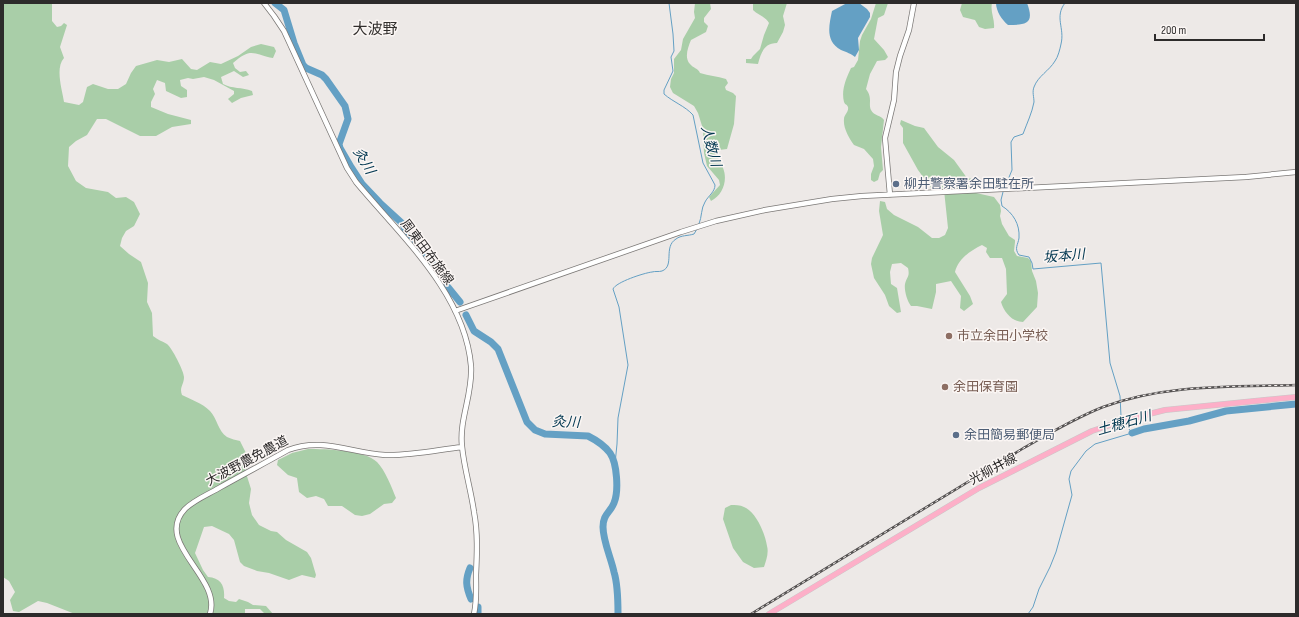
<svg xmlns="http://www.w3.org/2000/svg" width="1299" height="617" viewBox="0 0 1299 617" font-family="'Sofia Sans Condensed','Noto Sans JP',sans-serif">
<rect width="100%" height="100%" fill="#ede9e7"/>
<path fill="#a9cea8" d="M3,3H52V21L57,27L61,26L64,23L67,25L60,47L64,58C55,68 62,89 64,102L79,105L83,102L87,87L93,84L108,89H118L126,84L131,73L136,66L157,60L169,62L182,59L191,69L197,70L210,62L221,64L238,56L251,47L261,44L274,47L276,51L273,58C253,54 251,47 233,63L235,68L240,72L246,71L249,75L243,77L234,71L221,77L223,84C232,89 242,87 252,91L253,95L241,98L232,103L228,99L234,94V91L214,80L204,77L193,79L188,78L180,80L181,86L187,90V97L181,98L166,91L165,83L157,80L153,89L155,94L151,102V107L168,114L191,120V124L172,127L156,136H140L106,119H97L87,135L76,141L69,147L68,166L76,181L86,188L108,192L116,198L126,197L134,202L140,214L134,226L126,231L122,238L120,246L129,254L141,262L148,283L147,302L152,313L153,336C158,340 162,341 167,344C172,348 184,371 184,377C184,385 179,387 182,395C192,400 202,403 210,411C217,418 218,431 227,437C231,439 236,440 240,441L246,453L251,457L250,464L245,470L251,489L249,503L252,515L259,525L271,531L277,532L286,540L307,552L311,558L316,575L315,578L302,575L289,580L269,573L257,571L244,566L240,562L234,540L229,534L212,526L204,527L195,553L203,570L208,577C221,578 225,586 224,598L229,601L236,602L239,599L248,602L253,605L266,606L273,614H265L260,609H245V614H75L47,603L38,601L19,612L13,611L10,600L15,592L9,581L3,577Z
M695,3H710L711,9L704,18V22L708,26L706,32L691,40C688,47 684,58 690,64C693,68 698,68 700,73C709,76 717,76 726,79L728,83L725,87L726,90L733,93L736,96L734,124L727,149L719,150C715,157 721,161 723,168C728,180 723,195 711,201L709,197L720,185L719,180L707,166L704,153L703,129L698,113L694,106L673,93L670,87L671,79L674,73V59L681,50L683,39L695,18L694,12Z
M753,3H787L783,16L785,25L783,32L777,43C764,43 761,53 758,64L746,63V59H751L753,56L760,49L764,35L769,23C766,17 758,15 753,10Z
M876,3H888L884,15L878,18L874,39L884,50L888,57L885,60L877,61L870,74L866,89C873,98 868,104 871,110C874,116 881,115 884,120L881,147L883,170L880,173L878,180L874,182L871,180V174L874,166L873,159L864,149L854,145C849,138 843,128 844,119C844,115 849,112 848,107C846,103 846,106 844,102C841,90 846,79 851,68L854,67L858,60L860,41L862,35L871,19Z
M962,3H992C990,12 995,19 994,28L985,29L979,27L975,20L963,17L960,10Z
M901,120L915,126L924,128L938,147L954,160L967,178L973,179L976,182V193L994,197L1000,205L1001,211L1000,216L1002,224L1009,236L1015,240V242L1014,251L1017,256L1028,258L1031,261L1032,271L1036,281L1038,293L1037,307L1023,322C1012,322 1004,312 1001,302L1007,294L1006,269L1002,258H990L986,252L987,248L982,245C970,251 958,259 955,272L970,296L973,304L964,311L960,308L961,296L951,281L936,284V292L932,309L917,306H911C907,301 904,290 905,284C907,276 910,277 908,268L901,263L892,264L890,272L891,284L897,288L901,312L897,313L889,306L885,295L874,278L871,264L872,258L883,235L879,211L880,201L885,202L887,209L894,215L918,227L932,238H939L945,235L948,228L944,190L932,189L918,170L903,143V128L900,124Z
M308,449C325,449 365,450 377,462C385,470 392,488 396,498L392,503L384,504L370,514L362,516L355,515L342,506H328L324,499L316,496L307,498L299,492L297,478L288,475L277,465L278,460L292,453Z
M731,505C735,505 740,505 744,507C756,512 765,533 767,546C769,553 766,561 764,567L754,568L743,562L733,548L723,519L725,508Z"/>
<path fill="#64a0c4" d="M847,3H859L867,9L870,13V17L858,38L859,50L855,57C852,54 846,52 841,50C825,41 829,26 832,11Z
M996,3H1027C1035,24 1026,25 1008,25C1002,20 996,11 996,3Z"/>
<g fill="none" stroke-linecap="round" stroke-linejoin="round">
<path stroke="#64a0c4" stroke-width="1" d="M669,3L673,34L674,51L671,57L673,71L664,90V94C673,102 685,106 693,115L703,163L715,185C715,192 708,196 705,202C701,208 702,217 699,224
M1005,187L1012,170L1011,142L1014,137L1023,134C1027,123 1032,113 1034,102C1034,97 1032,92 1034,87C1038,76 1049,71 1055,61C1058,57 1060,49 1061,44C1065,28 1054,17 1065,3
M1003,192L1001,200L1002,206C1013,213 1020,224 1019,238C1018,245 1014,248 1019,255L1029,257L1032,263L1033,269L1101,263L1110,363L1120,396L1121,416
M615,464L617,444L618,418L628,365L619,307L613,289C616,282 644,273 652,272C655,271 659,272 662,271C675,266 663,247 676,239C681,235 688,236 694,234L697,229
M1028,614L1033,607L1039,589L1050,567L1056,552L1072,495L1069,479L1071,471L1086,451L1095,444L1132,433L1126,425"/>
<path stroke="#64a0c4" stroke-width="7" d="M275,3L284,10L294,43L303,65L306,68L322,75L326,79L345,106L348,119L339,144L340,148L351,167L362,184L380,203L403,224L407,235L417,249L444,274L447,286L460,302
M466,315L474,331L491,342L498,349L527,422L535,430L545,434L588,436C596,440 604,445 610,453C617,463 619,491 614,503C610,513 603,514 603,527C603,541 611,558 614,572C618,585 618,600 618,614
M1132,433L1144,429L1189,421L1226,411L1296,404
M470,568C465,580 466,587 471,599
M478,614V607"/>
<defs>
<path id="secondary" d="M264,3L274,16L284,31L347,168L356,182C400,235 465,293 471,366C473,394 459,419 462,446C464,468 471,490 474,512C478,533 477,554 476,575C476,588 477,601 474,614
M890,195L885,138L894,100L896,72L900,56L909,30L914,3
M455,311L681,232L716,221L765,210L832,199L862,196L1246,177L1296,172
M210,614C222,577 153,543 185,509C194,500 207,495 219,488C242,475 265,463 288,450C322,437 351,453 385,455C410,456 437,450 462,447"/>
<path id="primary" d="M769,614L979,488L1092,431L1125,420L1165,410L1296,397"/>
</defs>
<use href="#secondary" stroke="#7b7876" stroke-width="6"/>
<use href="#primary" stroke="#c8c8c8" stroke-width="6"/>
<use href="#secondary" stroke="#fff" stroke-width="4.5"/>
<use href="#primary" stroke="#fdafc8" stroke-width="5"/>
<defs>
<path id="rail" d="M751,614L1022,449C1048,434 1075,418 1103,407C1165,384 1231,387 1296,385"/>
</defs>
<use href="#rail" stroke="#555252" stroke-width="2.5"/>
<use href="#rail" stroke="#fbf6f4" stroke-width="1" stroke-dasharray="3" stroke-linecap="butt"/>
</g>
<g fill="#5c6f8a" stroke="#fbf6f4" stroke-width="1.5">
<circle cx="896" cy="184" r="4"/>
<circle cx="956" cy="435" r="4"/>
</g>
<g fill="#8d6e63" stroke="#fbf6f4" stroke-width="1.5">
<circle cx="949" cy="336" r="4"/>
<circle cx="945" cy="387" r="4"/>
</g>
<g text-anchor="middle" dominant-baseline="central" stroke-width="3" stroke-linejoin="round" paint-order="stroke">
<g font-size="13" fill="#4e5e75" stroke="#fbf6f4" text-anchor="start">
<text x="904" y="184">柳井警察署余田駐在所</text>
<text x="964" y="435">余田簡易郵便局</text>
</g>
<g font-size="13" fill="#2d2b2b" stroke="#fbf6f4">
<text transform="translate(427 252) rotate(53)">周東田布施線</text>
<text transform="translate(247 461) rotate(-28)">大波野農免農道</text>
<text transform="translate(993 469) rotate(-28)">光柳井線</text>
</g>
<g font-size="13" fill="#785e54" stroke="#fbf6f4" text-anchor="start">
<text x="957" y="336">市立余田小学校</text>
<text x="953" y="387">余田保育園</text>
</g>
<g font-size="14" font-style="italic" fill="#033851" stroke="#fbf6f4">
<text transform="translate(711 146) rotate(75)">人数川</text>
<text transform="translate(364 161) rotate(59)">灸川</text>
<text transform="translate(1064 256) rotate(-5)">坂本川</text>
<text transform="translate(566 422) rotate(2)">灸川</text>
<text transform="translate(1124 423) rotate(-16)">土穂石川</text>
</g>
<g font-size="15" fill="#312e2c" stroke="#fbf6f4">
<text x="375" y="29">大波野</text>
</g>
</g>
<rect width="1299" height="617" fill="none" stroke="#2d2b2b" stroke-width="8"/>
<path d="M1155 34v6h109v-6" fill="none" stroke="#2d2b2b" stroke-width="2"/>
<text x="1161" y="34" font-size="12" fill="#2d2b2b" stroke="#fbf6f4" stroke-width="3" paint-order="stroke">200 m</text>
</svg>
